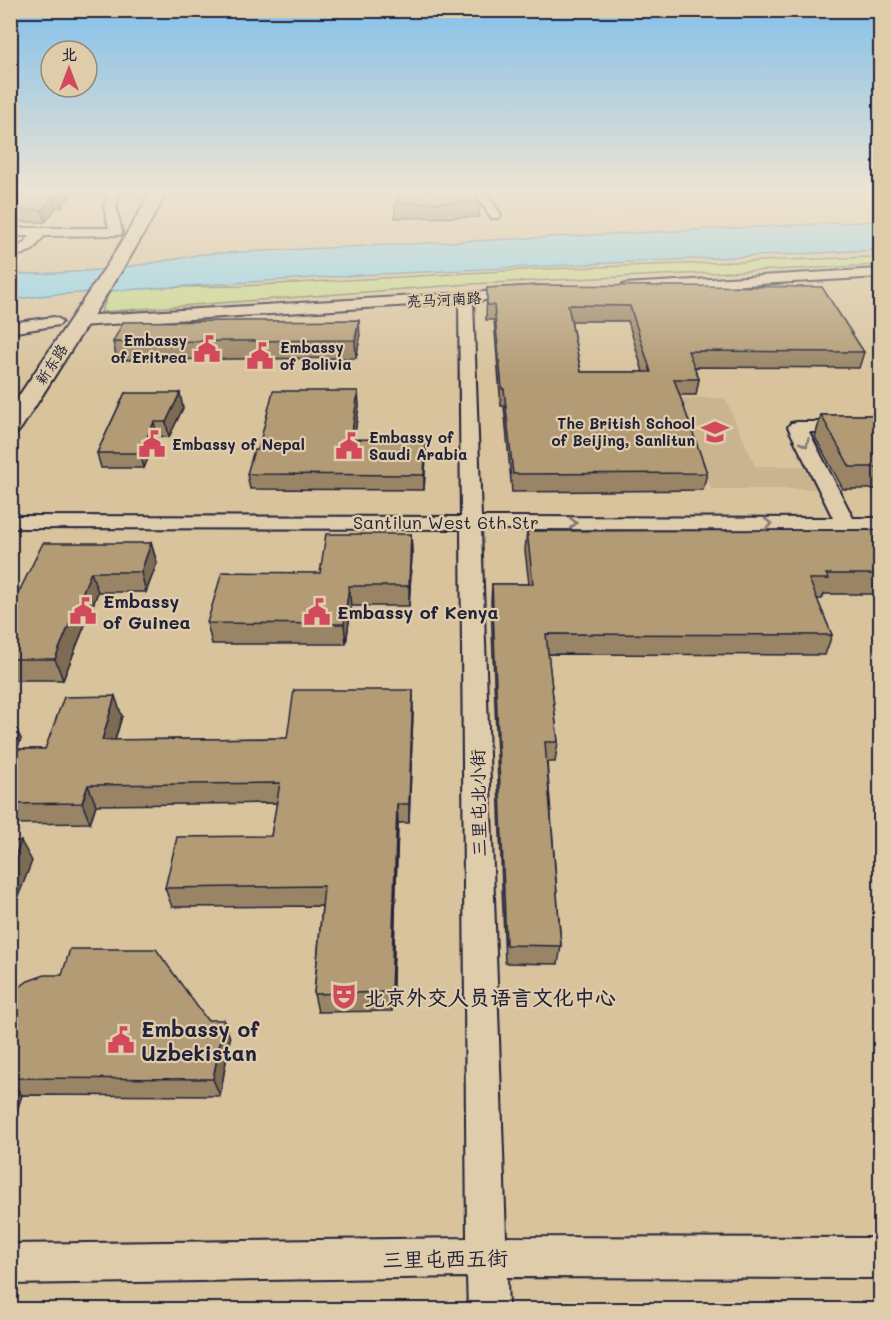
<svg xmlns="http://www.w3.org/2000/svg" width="891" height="1320" viewBox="0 0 891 1320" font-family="Mali,'LXGW WenKai TC',sans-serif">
<rect width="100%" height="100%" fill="#d8c39d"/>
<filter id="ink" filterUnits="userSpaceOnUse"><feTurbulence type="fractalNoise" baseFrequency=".0167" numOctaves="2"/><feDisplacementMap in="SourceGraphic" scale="12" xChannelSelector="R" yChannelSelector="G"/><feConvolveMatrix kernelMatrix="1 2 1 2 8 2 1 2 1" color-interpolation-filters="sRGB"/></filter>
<g filter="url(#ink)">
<path fill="#cab48f" d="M488,190H880V201L511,218L503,212Z
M678,398H725L755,466H807L819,489H711Z"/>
<path fill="#c7d68a" stroke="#747c62" stroke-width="1.5" d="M880,249V265L470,284L101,312L111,288L243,286L541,269L873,257Z"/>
<path fill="#8cd3ed" stroke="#628ca6" stroke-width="1.5" d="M880,221V249L878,250L361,275L47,295L11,300L10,274C75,275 138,267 202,254Z"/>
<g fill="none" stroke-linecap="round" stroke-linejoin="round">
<defs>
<path id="minor" d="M108,190H120L116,207L122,232L121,235L44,236L33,250L10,259V250L23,244L30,236H10V228H109L104,207Z
M473,190H485L501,215L499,218H491L479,199L443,201L437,197L443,193L474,192Z
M880,269V277L625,292L618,288L625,284Z
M519,290L524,291L526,294L524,297L473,301L481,517L833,518L788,427L791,423L797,422H880V432H809L853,518H880V530L481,529L506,1237L880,1238V1278L507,1277L508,1310H468L467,1277L10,1284V1244L467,1238L461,529L10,528V516L461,517L459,302L79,326L71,321L79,316Z
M54,317L59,319L62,322L59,325L10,333V323Z"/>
<path id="major" d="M150,190H166L159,207L129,259L22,427L18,432L10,434V409L111,259L143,207Z"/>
</defs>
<use href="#minor" stroke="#22223b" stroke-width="4"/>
<use href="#major" stroke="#22223b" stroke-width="4"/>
<use href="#minor" fill="#dfccaa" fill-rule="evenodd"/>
<use href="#major" fill="#dfccaa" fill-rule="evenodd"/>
</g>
<path fill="#998565" stroke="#22223b" stroke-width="1.5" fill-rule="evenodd" d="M10,190H74L61,208H56L45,222H10Z
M480,202L479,217L395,218V203Z
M539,285L864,352L859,368L694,367L699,379L696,395H679L707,473L703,490L512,492L504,406H501L494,320H486L487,288ZM571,321H628L643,372H581Z
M360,338L356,358L117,360L113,342Z
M880,343V356L878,352Z
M125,393L183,408L169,437L157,436L144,468H101L97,453Z
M359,405L354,439L426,455L424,490L250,489L247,474L258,450Z
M821,415H880V489H843L815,437Z
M880,530V594H824L822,599H817L832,635L825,655L548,654L558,742L555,762H547L561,946L558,964L505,963L491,603L492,584H529L525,550L527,531Z
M411,534L412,554L409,606H351L346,644H212L207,623L320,573Z
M151,543L157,563L146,592H98L63,680H10V610Z
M413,710L409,823H398L392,1011L318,1012L314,994L322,906L172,907L165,888L271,836L277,803L96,805L90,823L10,824V719L21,739L17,749H45L122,716L115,740L287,738Z
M10,994L207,1020L230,1038L220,1096L22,1095L10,1131Z"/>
<path fill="#7d6c52" stroke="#22223b" stroke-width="1.5" d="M63,190H74L61,208L58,196Z
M53,196L56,208L45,222L42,210Z
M359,320L360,338L356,358L355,340Z
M358,391L359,405L352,454L351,439Z
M180,393L183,408L169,437L166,422Z
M154,422L157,436L144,468L140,453Z
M426,440V455L424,490V475Z
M411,534L412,554L409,606V586Z
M151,543L157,563L146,592L141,572Z
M91,572L98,592L63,680L55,659Z
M349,586L351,606L346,644L344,624Z
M413,690V710L409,823V804Z
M115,696L122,716L109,760L102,740Z
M12,719L21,739L10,766V722Z
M88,785L96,805L90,823L82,803Z
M397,804L398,823L392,1011L391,992Z
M21,841L32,861L20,892L10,906V869Z
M224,1020L230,1038L220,1096L213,1079Z
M10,1080L22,1095L10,1131Z"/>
<path fill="#b29b75" stroke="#22223b" stroke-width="1.5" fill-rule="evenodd" d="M10,190H63L58,196H53L42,210H10V206L12,205H10Z
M401,190H473L480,202L395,203Z
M539,285L822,287L864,352L688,351L699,379H674L707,473L513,474L504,389H502L494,305H487V288ZM568,305L630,306L651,372H581Z
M359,320L355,340L113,342L123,322Z
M273,391H358L351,439L426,440L424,475L247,474L254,450H258Z
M125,393H180L166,422H154L140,453H97Z
M821,415H880V467H850Z
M880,530V574H826L829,579H809L832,635L546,634L558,742H545L561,946L506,945L492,584H533L527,531Z
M326,534H411L409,586H349L344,624L207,623L222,572L320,573Z
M43,543H151L141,572H91L55,659H10V610Z
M294,690H413L409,804H397L391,992L314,994L324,886L165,888L177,837L271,836L280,783L88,785L82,803L10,804V749H45L64,697L115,696L102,740L287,738Z
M10,841H21L10,869Z
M70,949H156L207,1020H224L213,1079L10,1078V994L28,981L45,975H62Z"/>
<defs><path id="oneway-chevron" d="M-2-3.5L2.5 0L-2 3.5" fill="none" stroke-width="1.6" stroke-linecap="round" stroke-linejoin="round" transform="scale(1.5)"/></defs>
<g stroke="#807772">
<use href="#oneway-chevron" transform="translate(805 443) rotate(63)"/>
<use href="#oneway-chevron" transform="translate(573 523)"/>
<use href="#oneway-chevron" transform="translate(768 524)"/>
</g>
</g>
<linearGradient id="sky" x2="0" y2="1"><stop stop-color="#83c0ea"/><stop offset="0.51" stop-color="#ede4d3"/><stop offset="1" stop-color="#ede4d3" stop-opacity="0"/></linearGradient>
<rect width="891" height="375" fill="url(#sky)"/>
<defs>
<symbol id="civic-bare" viewBox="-9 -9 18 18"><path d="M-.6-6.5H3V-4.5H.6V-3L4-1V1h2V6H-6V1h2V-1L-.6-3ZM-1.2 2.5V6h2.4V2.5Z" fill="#d1495b" stroke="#dfccaa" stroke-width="2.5" paint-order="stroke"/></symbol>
<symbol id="school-bare" viewBox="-9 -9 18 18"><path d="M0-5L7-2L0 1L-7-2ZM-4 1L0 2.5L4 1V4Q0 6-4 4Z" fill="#d1495b" stroke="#dfccaa" stroke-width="2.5" paint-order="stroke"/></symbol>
<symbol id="theatre-bare" viewBox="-9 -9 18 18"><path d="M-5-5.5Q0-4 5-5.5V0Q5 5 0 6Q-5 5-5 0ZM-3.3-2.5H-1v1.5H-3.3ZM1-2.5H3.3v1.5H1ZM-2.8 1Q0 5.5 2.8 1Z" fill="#d1495b" stroke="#dfccaa" stroke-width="2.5" paint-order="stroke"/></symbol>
</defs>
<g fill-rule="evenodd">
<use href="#civic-bare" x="188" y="330" width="38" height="38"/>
<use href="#civic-bare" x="241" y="337" width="38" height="38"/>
<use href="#school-bare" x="696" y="413" width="38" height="38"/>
<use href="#civic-bare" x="133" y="425" width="38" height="38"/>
<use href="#civic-bare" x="330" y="427" width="38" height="38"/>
<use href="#civic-bare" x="64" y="592" width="38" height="38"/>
<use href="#civic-bare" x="298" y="593" width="38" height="38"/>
<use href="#theatre-bare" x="325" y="977" width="38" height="38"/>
<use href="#civic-bare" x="102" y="1021" width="38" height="38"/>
</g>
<g text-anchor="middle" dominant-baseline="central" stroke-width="4.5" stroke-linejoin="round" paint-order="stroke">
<g font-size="15" fill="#22223b" stroke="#dfccaa">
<text transform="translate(444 299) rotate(-3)">亮马河南路</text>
<text transform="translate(51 364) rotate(-57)">新东路</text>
</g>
<g font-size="15" font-weight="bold" fill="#22223b" stroke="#dfccaa" text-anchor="start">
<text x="187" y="340" text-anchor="end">Embassy<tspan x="187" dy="17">of Eritrea</tspan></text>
<text x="280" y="347">Embassy<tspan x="280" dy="17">of Bolivia</tspan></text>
<text x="695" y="423" text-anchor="end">The British School<tspan x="695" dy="17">of Beijing, Sanlitun</tspan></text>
<text x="369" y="437">Embassy of<tspan x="369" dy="17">Saudi Arabia</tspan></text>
<text x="172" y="444">Embassy of Nepal</text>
</g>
<g font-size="18" fill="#22223b" stroke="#dfccaa">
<text x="446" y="522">Santilun West 6th Str</text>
<text transform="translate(478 803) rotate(-91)">三里屯北小街</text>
</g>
<g font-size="18" font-weight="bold" fill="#22223b" stroke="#dfccaa" text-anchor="start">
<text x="103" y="601">Embassy<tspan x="103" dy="21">of Guinea</tspan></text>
<text x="337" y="612">Embassy of Kenya</text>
</g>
<g font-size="21" font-weight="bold" fill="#22223b" stroke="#dfccaa" text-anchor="start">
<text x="364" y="996">北京外交人员语言文化中心</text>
<text x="141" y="1028">Embassy of<tspan x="141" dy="24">Uzbekistan</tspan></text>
</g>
<g font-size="21" fill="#22223b" stroke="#dfccaa">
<text transform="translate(445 1258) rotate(-1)">三里屯西五街</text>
</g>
</g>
<rect width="891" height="1320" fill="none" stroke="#dfccaa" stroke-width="36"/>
<rect x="18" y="18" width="855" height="1284" fill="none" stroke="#22223b" stroke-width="2" filter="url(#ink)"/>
<g transform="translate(69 69)"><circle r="28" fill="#dfccaa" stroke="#93887e" stroke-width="1.5"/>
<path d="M0-4.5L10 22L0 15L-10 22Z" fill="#d1495b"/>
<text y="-9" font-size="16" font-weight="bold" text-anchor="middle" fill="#22223b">北</text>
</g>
</svg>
